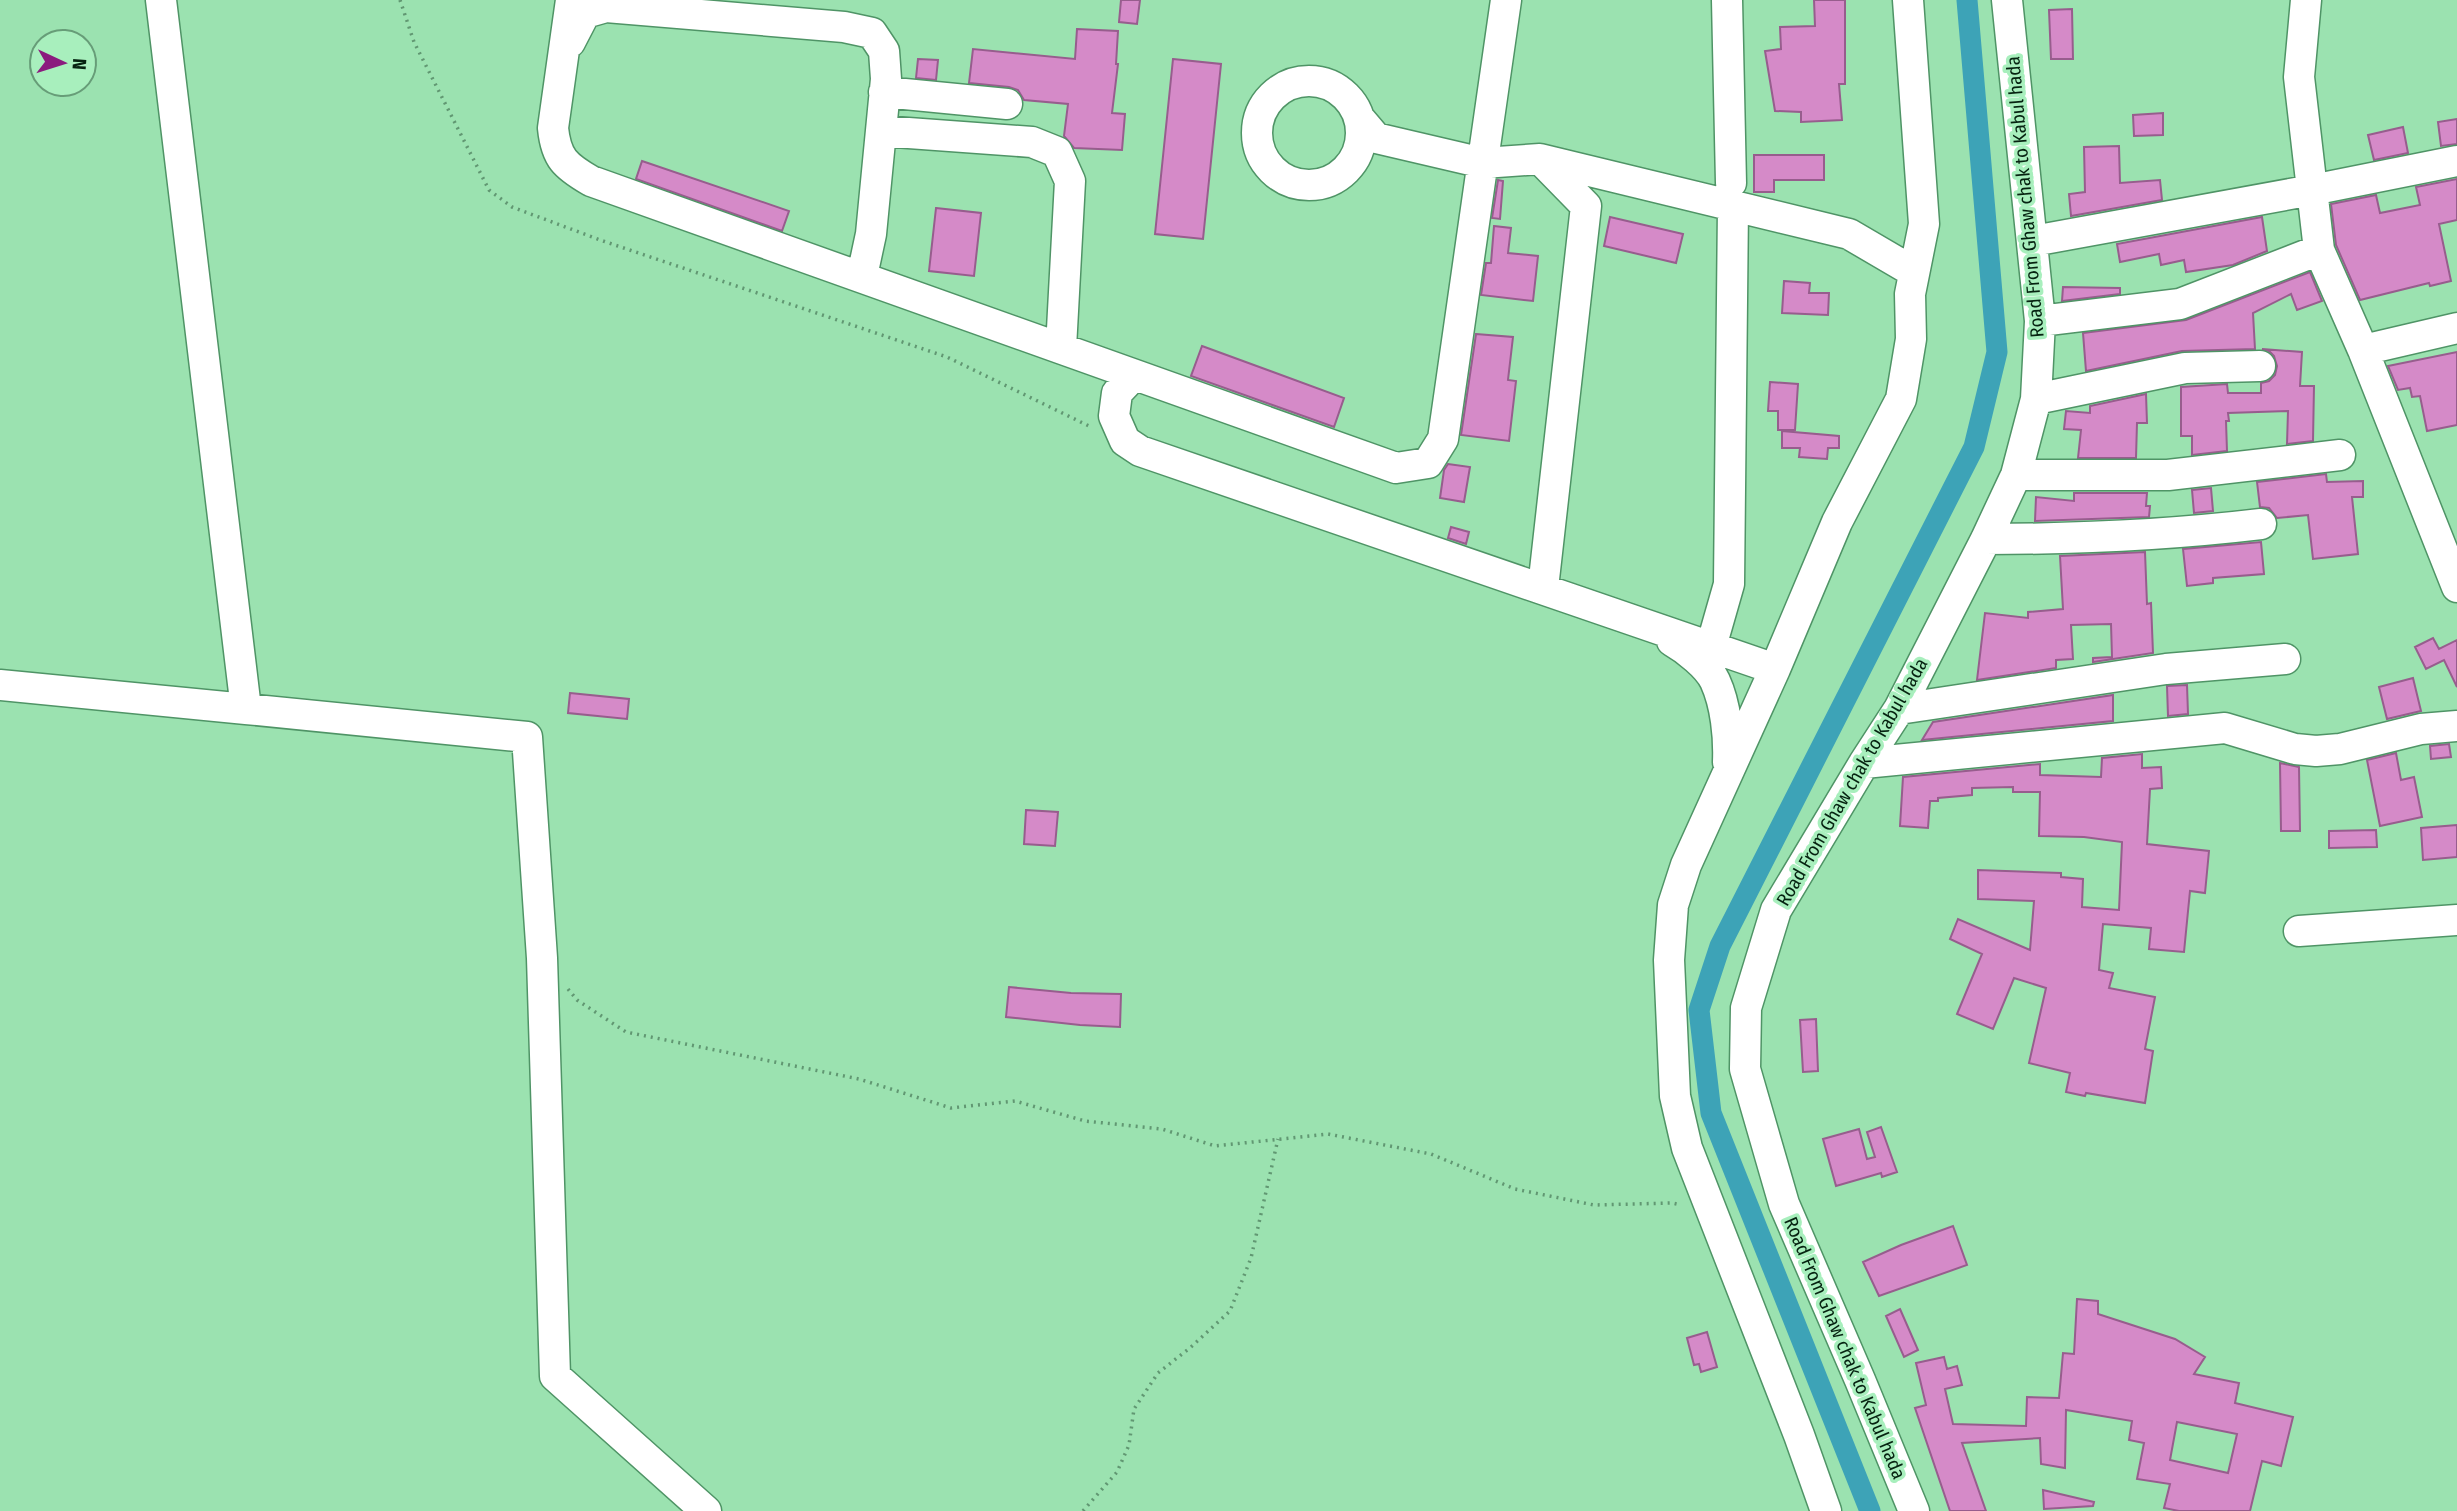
<svg xmlns="http://www.w3.org/2000/svg" width="2457" height="1511" viewBox="0 0 2457 1511" font-family="'Fira Sans Condensed',sans-serif">
<rect width="100%" height="100%" fill="#9be2b0"/>
<g fill="none" stroke-linecap="round" stroke-linejoin="round">
<path stroke="#3da3b7" stroke-width="21" d="M1870,1511L1711,1113L1699,1010L1720,946L1974,447L1997,352L1967,0"/>
</g>
<path fill="#d58ac8" stroke="#975d8d" stroke-width="2" fill-rule="evenodd" d="M1121,0H1140L1137,24L1119,22Z
M1814,0H1845V84H1839L1842,120L1801,122V112L1775,111L1765,51L1781,49L1780,27L1815,26Z
M2072,9L2073,59H2051L2049,10Z
M1077,29L1118,31L1116,64H1118L1112,113L1125,114L1122,150L1074,148L1064,136L1068,104L1024,100L1018,90L1009,87L969,83L973,49L1075,59Z
M918,59L938,60L936,80L916,78Z
M1173,59L1221,64L1203,239L1155,234Z
M2163,113V135L2134,136L2133,115Z
M2457,119V144L2441,146L2438,122Z
M2403,127L2408,153L2374,160L2368,135Z
M2119,146L2120,183L2160,180L2162,200L2071,216L2069,194L2085,192L2084,147Z
M1754,155H1824V180H1774V192H1754Z
M642,161L789,211L782,231L636,179Z
M2457,179V220L2439,224L2451,281L2430,286L2429,283L2360,300L2336,245L2331,204L2376,195L2380,213L2420,205L2416,187Z
M1498,180L1503,181L1500,219L1492,218Z
M936,208L981,213L974,276L929,271Z
M1610,217L1683,234L1676,263L1604,246Z
M2262,217L2267,251L2233,265L2186,272L2184,260L2161,265L2159,254L2120,262L2117,244Z
M1494,226L1511,228L1508,253L1538,256L1533,301L1481,295L1486,263H1491Z
M2310,272L2322,301L2297,310L2291,294L2253,313L2255,349L2182,351L2086,371L2083,333L2186,320Z
M1784,281L1810,283L1809,293H1829L1828,315L1782,313Z
M2063,287L2120,288V294L2062,301Z
M1476,334L1513,337L1508,380L1516,381L1509,441L1461,435Z
M1202,346L1344,398L1334,427L1191,376Z
M2262,349L2302,352L2300,386H2314L2313,441L2287,444L2288,411L2228,413L2229,421H2226L2227,451L2192,455V436H2181V387L2227,384L2228,393H2261V383L2269,381L2275,375L2277,366L2274,356L2269,351Z
M2457,352V425L2427,431L2420,396L2412,397L2410,388L2398,390L2388,366Z
M1770,382L1798,384L1795,430H1778V411H1768Z
M2146,394L2147,423H2137L2136,458H2078L2081,430L2064,429L2066,411L2090,413V406Z
M1782,431L1839,436V448H1828L1827,459L1799,457L1800,448H1782Z
M1448,464L1470,467L1464,502L1440,498L1444,470Z
M2326,474L2327,482L2363,481V497H2352L2358,554L2313,559L2308,515L2277,518L2269,508L2260,507L2257,482Z
M2211,488L2213,511L2194,513L2192,490Z
M2074,493H2147L2146,506H2150L2149,517L2035,521L2036,497L2074,501Z
M1451,527L1469,532L1466,544L1448,538Z
M2261,542L2264,574L2213,578V583L2187,586L2183,549Z
M2145,552L2147,604L2151,603L2153,653L2093,662V658L2112,657L2111,624L2071,625L2073,659L2056,660V668L1977,680L1985,613L2028,618V612L2063,609L2060,556Z
M2433,638L2439,649L2457,640V687L2444,660L2426,669L2415,647Z
M2413,678L2421,711L2387,719L2379,687Z
M2187,685L2188,714L2168,716L2167,686Z
M570,693L629,699L627,719L568,713Z
M2113,695V721L1922,740L1933,722Z
M2449,744L2451,757L2431,759L2430,746Z
M2396,753L2401,780L2414,777L2422,817L2380,826L2367,760Z
M2142,754V768L2161,767L2162,788L2150,789L2147,844L2209,851L2205,893L2190,891L2184,952L2149,949L2151,928L2103,924L2099,970L2113,973L2109,988L2155,997L2145,1049L2153,1051L2145,1103L2086,1093L2085,1096L2066,1092L2070,1073L2029,1063L2046,988L2014,978L1993,1029L1957,1014L1982,954L1950,939L1958,919L2030,950L2034,901L1978,899V870L2061,873V877L2083,879L2082,907L2119,910L2122,842L2084,837L2039,836L2040,792H2013V787L1972,788V795L1938,798V801H1930L1928,828L1900,826L1903,777L2040,764V775L2101,777L2102,758Z
M2280,763L2299,767L2300,831H2281Z
M1026,810L1058,812L1055,846L1024,844Z
M2457,825V857L2423,860L2421,828Z
M2376,830L2377,847L2329,848V831Z
M1009,987L1071,993L1121,994L1120,1027L1080,1025L1006,1017Z
M1816,1019L1818,1071L1803,1072L1800,1020Z
M1881,1127L1897,1172L1882,1177L1881,1173L1836,1186L1823,1139L1859,1129L1867,1159L1875,1157L1867,1132Z
M1953,1226L1967,1265L1879,1296L1863,1262L1901,1245Z
M2077,1299L2098,1301V1314L2175,1339L2205,1357L2194,1374L2239,1383L2235,1403L2293,1417L2281,1466L2262,1461L2250,1511H2179L2164,1508L2170,1484L2137,1479L2144,1443L2129,1440L2132,1421L2066,1410L2065,1468L2041,1464L2040,1438L1962,1443L1986,1511H1950L1915,1408L1926,1405L1916,1363L1944,1357L1947,1369L1957,1366L1962,1385L1945,1389L1953,1424L2026,1426L2027,1397L2059,1398L2063,1353L2074,1354ZM2177,1422L2237,1434L2228,1473L2170,1460Z
M1900,1309L1918,1350L1904,1357L1886,1316Z
M1707,1332L1717,1367L1701,1372L1699,1364L1694,1365L1687,1338Z
M2043,1490L2094,1502L2093,1506L2044,1509Z"/>
<g fill="none" stroke-linecap="round" stroke-linejoin="round">
<defs>
<path id="minor" d="M161,0L246,709L527,737L542,958L555,1376L706,1511
M571,0L553,128C556,158 565,166 591,181L1396,468L1428,463L1443,439L1506,0
M1727,0L1731,183
M2306,0L2299,77L2319,250L2363,350L2457,587
M570,42L585,13L606,7L844,27L872,33L884,51L886,79L871,234L862,276
M1257 133a52 52 0 1 1 104 0a52 52 0 1 1-104 0Z
M884,92L1007,104
M1359,118L1376,138L1483,163L1540,159L1849,234L1914,272
M881,131L1032,142L1057,152L1070,181L1061,348
M1542,161L1586,206L1543,588
M2033,241L2312,190L2457,161
M2040,321L2180,304L2319,250
M2363,350L2457,328
M1134,375L1117,393L1114,416L1125,441L1140,451L1775,669
M2036,399L2185,368L2260,366
M2016,475H2168L2340,455
M1986,539C2079,539 2168,535 2261,524
M1672,641C1686,649 1708,666 1715,681C1726,705 1729,737 1728,762
M1711,647L1729,584L1733,206
M0,685L246,709
M1899,709L2166,669L2285,659
M1864,763L2225,728L2295,749L2316,751L2340,749L2421,729L2457,726
M2299,931L2457,920
M1826,1511L1799,1435L1687,1148L1675,1096L1669,960L1673,905L1686,865L1775,669L1837,522L1901,399L1911,339L1910,294L1924,224L1908,0
M1914,1511L1860,1380L1784,1204L1745,1069L1746,1008L1776,910L1864,763L1899,709L1986,539L2016,475L2036,399L2040,321L2007,0"/>
</defs>
<use href="#minor" stroke="#4f9466" stroke-width="33"/>
<path stroke="#619772" stroke-width="3.5" stroke-dasharray="2 5" stroke-linecap="butt" d="M400,0L414,42L489,190L512,207L603,241L947,357L1091,427
M568,989L577,1000L626,1032L859,1079L951,1108L1015,1101L1085,1121L1162,1129L1215,1146L1328,1134L1431,1154L1515,1189L1594,1205L1672,1203L1681,1205
M1083,1511L1117,1472L1129,1445L1134,1409L1158,1373L1191,1347L1230,1311L1251,1258L1278,1139"/>
<use href="#minor" stroke="#fff" stroke-width="30"/>
</g>
<g text-anchor="middle" dominant-baseline="central" stroke-width="7" stroke-linejoin="round" paint-order="stroke">
<g font-size="19" fill="#062311" stroke="#a8efbd">
<text transform="translate(2025 197) rotate(-95)">Road From Ghaw chak to Kabul hada</text>
<text transform="translate(1852 782) rotate(-60)">Road From Ghaw chak to Kabul hada</text>
<text transform="translate(1845 1348) rotate(67)">Road From Ghaw chak to Kabul hada</text>
</g>
</g>
<g transform="translate(63 63) rotate(94)"><circle r="33" fill="#a8efbd" stroke="#679d78" stroke-width="2"/>
<path d="M0-5L12 26L0 18L-12 26Z" fill="#8b1b7e"/>
<text y="-10" font-size="19" font-weight="bold" text-anchor="middle" fill="#062311">N</text>
</g>
</svg>
